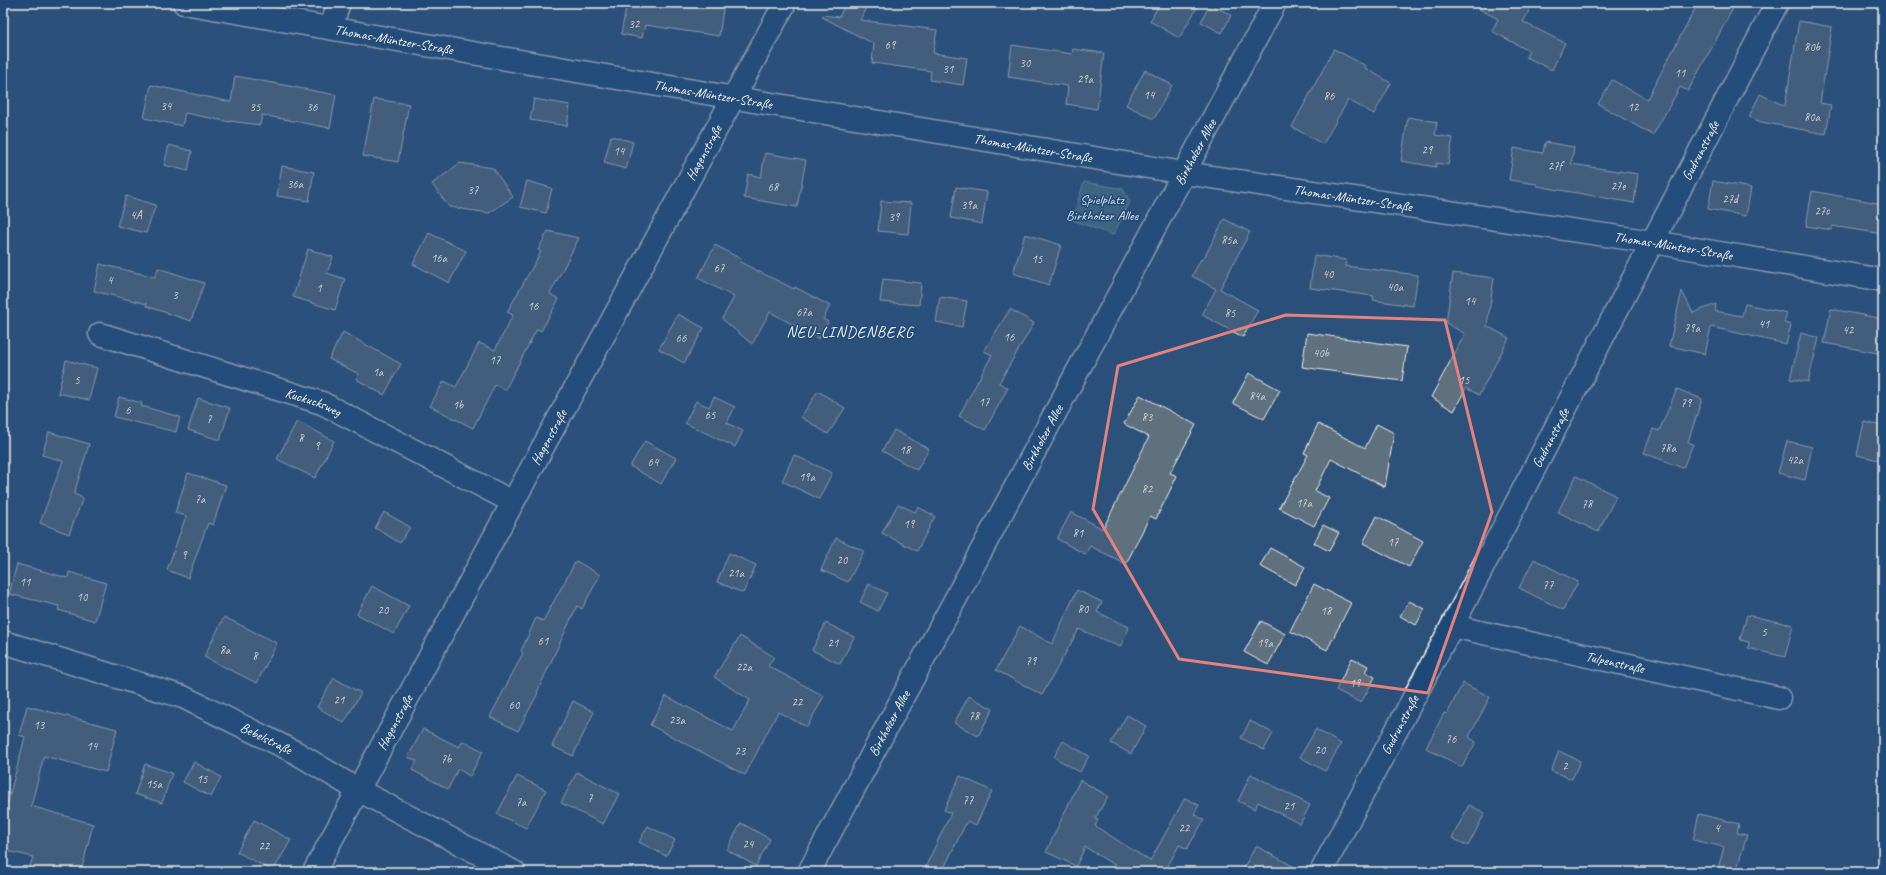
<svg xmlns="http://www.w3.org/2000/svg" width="1886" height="875" viewBox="0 0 1886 875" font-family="Caveat,sans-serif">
<rect width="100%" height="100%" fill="#2c517b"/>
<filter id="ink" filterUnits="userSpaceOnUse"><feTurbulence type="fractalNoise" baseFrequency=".025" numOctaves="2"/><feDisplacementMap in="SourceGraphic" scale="8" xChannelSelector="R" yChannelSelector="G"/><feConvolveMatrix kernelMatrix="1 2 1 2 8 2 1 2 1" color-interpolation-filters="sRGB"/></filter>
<g filter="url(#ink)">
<path fill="#527d85" stroke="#a3b7b6" d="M1084,182L1123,189L1130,202L1113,235L1072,220Z"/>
<path fill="#5f6f7f" stroke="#f4f1e8" d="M627,3H724L719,36L645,25L642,38L621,34Z
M846,3H868L860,20L937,30L933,53L967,58L963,85L930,80L931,71L872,63L874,44L822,17L823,15L839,17Z
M1160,3H1200L1179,38L1150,21Z
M1468,3H1533L1523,22L1565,43L1552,70L1526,57L1529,51L1492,31L1498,19Z
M1698,3H1736L1688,91L1680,87L1653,135L1598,104L1612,80L1647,99Z
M1210,4L1231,15L1222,33L1201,22Z
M1799,21L1832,27L1820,103L1831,105L1826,134L1761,122L1749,117L1760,94L1785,106Z
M1012,45L1072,54L1073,49L1104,53L1097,109L1066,104L1068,86L1008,77Z
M1334,49L1366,66L1365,68L1391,83L1374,114L1348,100L1323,144L1292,127Z
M1145,70L1172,85L1154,119L1126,105Z
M235,76L336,95L330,128L262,115L260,125L230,121V122L185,113L182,126L144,118L151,85L231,102Z
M374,99L409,104L398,162L363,156Z
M534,99L570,105L567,126L530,120Z
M1408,117L1437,122L1435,135L1453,138L1448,165L1436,163V167L1401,161Z
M611,136L633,142L626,169L604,163Z
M1545,142L1574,147L1571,164L1638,174L1634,203L1537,186V184L1509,180L1514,148L1543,153Z
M169,145L192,151L188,171L164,165Z
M765,153L806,160L797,207L744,198L748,174L761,177Z
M460,163L493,168L513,197L489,213L449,207L432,184Z
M282,166L314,172L309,201L277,196Z
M527,181L552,188L546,213L520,207Z
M1713,181L1751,188L1746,216L1708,209Z
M956,187L987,192L982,224L951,218Z
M1812,191L1883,204V234L1832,226V230L1806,226Z
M126,196L156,205L146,233L117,226Z
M881,201L911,203L908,234L878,231Z
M1224,219L1250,232L1220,289L1258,310L1243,337L1202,315L1216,289L1192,276L1201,259L1203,260Z
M548,231L579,238L550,294L559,299L541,331L537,329L505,390L495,385L473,428L430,406L444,381L456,387L479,343L495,350L513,315L507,312L541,252L538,250Z
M429,233L466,251L449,283L413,264Z
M1025,234L1061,245L1049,285L1013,273Z
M715,245L741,259L740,262L794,289L795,287L830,306L823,319L828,322L819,339L770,312L752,344L722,319L734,297L698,278Z
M308,249L333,257L327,273L345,279L335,310L293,297Z
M1314,255L1346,260L1345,266L1418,275L1413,306L1373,300L1374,296L1310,288Z
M100,264L155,277L158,268L204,283L191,321L146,306L147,304L94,291Z
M1453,273L1494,278L1487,326L1509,338L1479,395L1466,388L1454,411L1431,397L1465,334L1446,323Z
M883,279L921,283L919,305L880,302Z
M1682,291L1693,313L1716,304L1715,311L1742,316L1745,304L1787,313L1784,323L1791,325L1786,344L1711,327L1705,354L1669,346Z
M940,297L967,301L962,327L936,322Z
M1010,309L1034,323L999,383L1008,388L985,430L959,416L992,355L984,351Z
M1831,309L1883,319V354L1824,343Z
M678,314L704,328L684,363L659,349Z
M343,332L401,364L384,395L356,379L359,374L329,359Z
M1307,333L1407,347L1402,381L1302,367Z
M1801,333L1819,338L1808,382L1790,379Z
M66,360L97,368L89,400L58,393Z
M1249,373L1280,390L1264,419L1233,403Z
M1677,389L1702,399L1688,442L1693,444L1683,468L1644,453L1653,429L1659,431Z
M818,391L845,408L828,434L801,417Z
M1140,395L1196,425L1170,473L1177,476L1156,519L1150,516L1126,564L1090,546L1085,554L1057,539L1071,512L1103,529L1149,437L1124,424Z
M119,397L142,403L141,406L180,417L176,432L114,417Z
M714,397L735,407L727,423L743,431L735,447L685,423L696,401L709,407Z
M198,398L230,408L220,440L188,430Z
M297,421L334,441L315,478L277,459Z
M1864,422L1883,426V461L1857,455Z
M1318,424L1365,448L1377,424L1394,433L1385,487L1331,459L1315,491L1329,498L1314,526L1279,508L1308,455L1304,453Z
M894,430L929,449L917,470L882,451Z
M49,432L89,444L74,494L83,498L69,534L40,523L63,461L42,455Z
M645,441L676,458L661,484L630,466Z
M1787,441L1812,447L1805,480L1778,473Z
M794,455L832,473L819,499L782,481Z
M188,473L226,485L213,525L208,523L188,578L167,570L186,516L175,513Z
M1576,476L1616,496L1598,532L1558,512Z
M898,504L915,512L918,507L935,516L917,551L882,533Z
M384,512L410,527L400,543L375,528Z
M1377,516L1423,541L1409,567L1363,543Z
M1323,525L1339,533L1329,551L1314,543Z
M836,538L864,551L848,582L821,570Z
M1270,548L1305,567L1295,585L1260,566Z
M729,553L756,565L743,593L717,582Z
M1534,559L1578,582L1563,610L1519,588Z
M576,561L600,575L582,609L577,606L537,692L538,693L518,731L490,717L523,653L521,651L536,618L543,621Z
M17,564L68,578L69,572L106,583L95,621L58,610L59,606L9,594Z
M869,584L887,593L878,611L860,602Z
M1314,584L1351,603L1327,650L1290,631Z
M372,586L409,606L394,634L357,614Z
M1077,590L1102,602L1097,612L1129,627L1120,647L1079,629L1042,695L996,670L1020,626L1052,644Z
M1409,601L1425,609L1416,625L1400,616Z
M1747,615L1793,625L1785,657L1748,648L1749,642L1740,640Z
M224,617L277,643L257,683L204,657Z
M1261,621L1285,634L1268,665L1244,652Z
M826,623L854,637L840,664L812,650Z
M740,636L774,657L768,666L824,696L807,727L778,712L745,775L650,725L666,696L733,731L750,700L714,677Z
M1352,658L1368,666L1365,672L1375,677L1361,703L1336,690Z
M334,678L361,693L344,723L317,707Z
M1463,683L1490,697L1469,737L1476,742L1462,767L1426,748L1444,713L1447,714Z
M969,696L993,709L978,736L954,723Z
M573,701L594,712L573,756L552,746Z
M27,706L117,729L106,772L44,756L31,806L93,824L81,872H28L33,857L3,850V820L25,737L19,735Z
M1127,715L1146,726L1131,754L1111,743Z
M1250,721L1273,733L1264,750L1241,738Z
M423,729L459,747L463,741L483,751L470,776L458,769L448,789L412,770L417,761L408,757Z
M1316,729L1341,744L1325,771L1300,757Z
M1063,741L1089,756L1080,772L1054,757Z
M1559,751L1580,761L1572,779L1551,771Z
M194,762L221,777L211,797L183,782Z
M145,764L172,773L162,803L135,794Z
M577,772L619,794L603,824L561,803Z
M1251,774L1310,805L1300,824L1258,802L1255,809L1238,801Z
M517,776L546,790L526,828L497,814Z
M960,776L992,791L976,825L967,821L942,872H923L951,813L944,810Z
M1080,780L1108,796L1095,819L1098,820L1095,826L1150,861L1185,798L1199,805L1194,814L1204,820L1187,849L1179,845L1166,870L1168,872H1126L1085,847L1076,866L1046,852Z
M1469,805L1485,813L1468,846L1452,838Z
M1699,814L1739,824L1737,833L1747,835L1736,872H1717L1724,847L1693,840Z
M254,820L291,840L273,871L237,852Z
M741,823L770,839L756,866L727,850Z
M648,826L675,840L666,856L639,842Z
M1256,846L1304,872H1241Z"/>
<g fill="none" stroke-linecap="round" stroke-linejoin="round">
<defs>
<g id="minor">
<path id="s1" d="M184,3L646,83L1184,173L1653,242L1883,280"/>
<path d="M331,27L339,3"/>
<path id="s2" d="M100,334L322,403L513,502"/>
<path id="s3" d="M1452,626L1779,698"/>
<path id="s4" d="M3,642L183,697L295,752L358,790L514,872"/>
<path id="s5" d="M314,872L513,502L785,3"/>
<path id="s6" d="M809,872L1275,3"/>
<path id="s7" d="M1321,872L1460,611L1777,3"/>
</g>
</defs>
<use href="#minor" stroke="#f4f1e8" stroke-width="25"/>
<use href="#minor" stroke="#1f4a7a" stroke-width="22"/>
</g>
</g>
<path d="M0 0H1886V875H0ZM1286,315L1445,320L1492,512L1428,693L1179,659L1093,509L1118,366Z" fill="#2c517b" fill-opacity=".55" fill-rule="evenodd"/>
<path fill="none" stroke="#e4827e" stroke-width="3" stroke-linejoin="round" d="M1286,315L1445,320L1492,512L1428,693L1179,659L1093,509L1118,366Z"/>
<g text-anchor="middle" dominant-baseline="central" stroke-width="3" stroke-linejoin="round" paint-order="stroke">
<g font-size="12" fill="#cfd0ce">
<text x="634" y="24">32</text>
<text x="890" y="45">69</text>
<text x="1812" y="47">80b</text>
<text x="1025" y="63">30</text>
<text x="948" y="69">31</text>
<text x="1680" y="73">11</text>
<text x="1085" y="79">29a</text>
<text x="1149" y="95">14</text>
<text x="1329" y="96">86</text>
<text x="166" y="106">34</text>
<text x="255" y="107">35</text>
<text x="312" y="107">36</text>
<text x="1633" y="107">12</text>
<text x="1812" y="117">80a</text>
<text x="1427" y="150">29</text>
<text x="619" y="151">14</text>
<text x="1555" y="166">27f</text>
<text x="295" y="184">36a</text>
<text x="1618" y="186">27e</text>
<text x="773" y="187">68</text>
<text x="473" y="190">37</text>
<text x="1730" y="199">27d</text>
<text x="969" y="205">39a</text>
<text x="1822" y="211">27c</text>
<text x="136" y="215">4A</text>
<text x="894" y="217">39</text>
<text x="1229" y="240">85a</text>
<text x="439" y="258">16a</text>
<text x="1037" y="259">15</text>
<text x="719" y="268">67</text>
<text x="1328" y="274">40</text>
<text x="110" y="280">4</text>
<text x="1395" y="287">40a</text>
<text x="319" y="288">1</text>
<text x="175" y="295">3</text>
<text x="1470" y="301">14</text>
<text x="533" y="306">16</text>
<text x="804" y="312">67a</text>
<text x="1230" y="313">85</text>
<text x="1764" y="324">41</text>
<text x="1692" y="328">79a</text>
<text x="1848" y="330">42</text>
<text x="1009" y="337">16</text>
<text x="681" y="338">66</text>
<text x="1321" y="353">40b</text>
<text x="495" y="360">17</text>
<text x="378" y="372">1a</text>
<text x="77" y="380">5</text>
<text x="1464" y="380">15</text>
<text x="1257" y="396">84a</text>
<text x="984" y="402">17</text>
<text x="1686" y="403">79</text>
<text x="458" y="405">1b</text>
<text x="128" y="410">6</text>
<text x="710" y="415">65</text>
<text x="1147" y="417">83</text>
<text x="209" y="419">7</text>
<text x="301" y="438">8</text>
<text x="317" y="446">9</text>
<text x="1668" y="448">78a</text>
<text x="905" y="450">18</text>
<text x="1795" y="460">42a</text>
<text x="653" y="462">64</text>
<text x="807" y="477">19a</text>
<text x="1147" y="489">82</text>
<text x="200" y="499">7a</text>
<text x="1304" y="503">17a</text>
<text x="1587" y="504">78</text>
<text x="909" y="524">19</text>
<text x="1078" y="533">81</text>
<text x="1393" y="542">17</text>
<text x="184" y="555">9</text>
<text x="842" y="560">20</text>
<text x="736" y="573">21a</text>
<text x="25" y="582">11</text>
<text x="1548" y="585">77</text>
<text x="82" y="597">10</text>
<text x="1083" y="609">80</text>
<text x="383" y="610">20</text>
<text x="1326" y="611">18</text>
<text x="1764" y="632">5</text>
<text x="543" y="641">61</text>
<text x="833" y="643">21</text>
<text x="1265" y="643">19a</text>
<text x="225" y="650">8a</text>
<text x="255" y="656">8</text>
<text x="1031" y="661">79</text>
<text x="744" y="667">22a</text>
<text x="1355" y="683">19</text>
<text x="339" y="700">21</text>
<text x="797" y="702">22</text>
<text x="514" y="705">60</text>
<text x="974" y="716">78</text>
<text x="677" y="720">23a</text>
<text x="39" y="725">13</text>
<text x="1451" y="739">76</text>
<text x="92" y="746">14</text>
<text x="1320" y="750">20</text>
<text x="740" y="751">23</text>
<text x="446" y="759">7b</text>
<text x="1565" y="766">2</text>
<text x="202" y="779">15</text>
<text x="154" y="784">15a</text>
<text x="590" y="798">7</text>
<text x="968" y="800">77</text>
<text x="521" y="802">7a</text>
<text x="1289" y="806">21</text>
<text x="1184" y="828">22</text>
<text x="1717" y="828">4</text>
<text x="748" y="844">24</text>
<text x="264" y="846">22</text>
</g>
<g font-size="14" fill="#f4f1e8" stroke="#1f4a7a">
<text stroke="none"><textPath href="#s1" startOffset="213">Thomas-Müntzer-Straße</textPath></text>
<text stroke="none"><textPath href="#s1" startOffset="537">Thomas-Müntzer-Straße</textPath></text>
<text stroke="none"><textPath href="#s1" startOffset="861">Thomas-Müntzer-Straße</textPath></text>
<text stroke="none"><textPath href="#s7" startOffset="815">Gudrunstraße</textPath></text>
<text stroke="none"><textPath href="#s6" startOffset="817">Birkholzer Allee</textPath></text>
<text stroke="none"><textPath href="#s5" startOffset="818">Hagenstraße</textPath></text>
<text stroke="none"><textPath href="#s1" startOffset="1185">Thomas-Müntzer-Straße</textPath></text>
<text stroke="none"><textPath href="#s1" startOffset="1509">Thomas-Müntzer-Straße</textPath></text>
<text stroke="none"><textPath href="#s2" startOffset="224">Kuckucksweg</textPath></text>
<text stroke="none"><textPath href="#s5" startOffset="494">Hagenstraße</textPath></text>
<text stroke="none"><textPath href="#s6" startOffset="493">Birkholzer Allee</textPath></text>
<text stroke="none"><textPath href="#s7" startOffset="491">Gudrunstraße</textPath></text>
<text stroke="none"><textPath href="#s3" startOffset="167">Tulpenstraße</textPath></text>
<text stroke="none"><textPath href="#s5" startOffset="170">Hagenstraße</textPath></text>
<text stroke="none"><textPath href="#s6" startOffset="169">Birkholzer Allee</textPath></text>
<text stroke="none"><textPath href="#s7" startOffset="167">Gudrunstraße</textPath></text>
<text stroke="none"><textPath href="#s4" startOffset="281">Bebelstraße</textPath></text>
</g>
<g font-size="14" fill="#dce0d9" stroke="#1f4a7a">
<text x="1102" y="199">Spielplatz<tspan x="1102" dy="16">Birkholzer Allee</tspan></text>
</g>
<g font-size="16" letter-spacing="1" fill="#f4f1e8" stroke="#1f4a7a">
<text x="850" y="332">NEU-LINDENBERG</text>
</g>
</g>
<rect width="1886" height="875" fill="none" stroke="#1f4a7a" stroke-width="16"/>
<rect x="8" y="8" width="1870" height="859" fill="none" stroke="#f4f1e8" stroke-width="1.5" filter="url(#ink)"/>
</svg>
